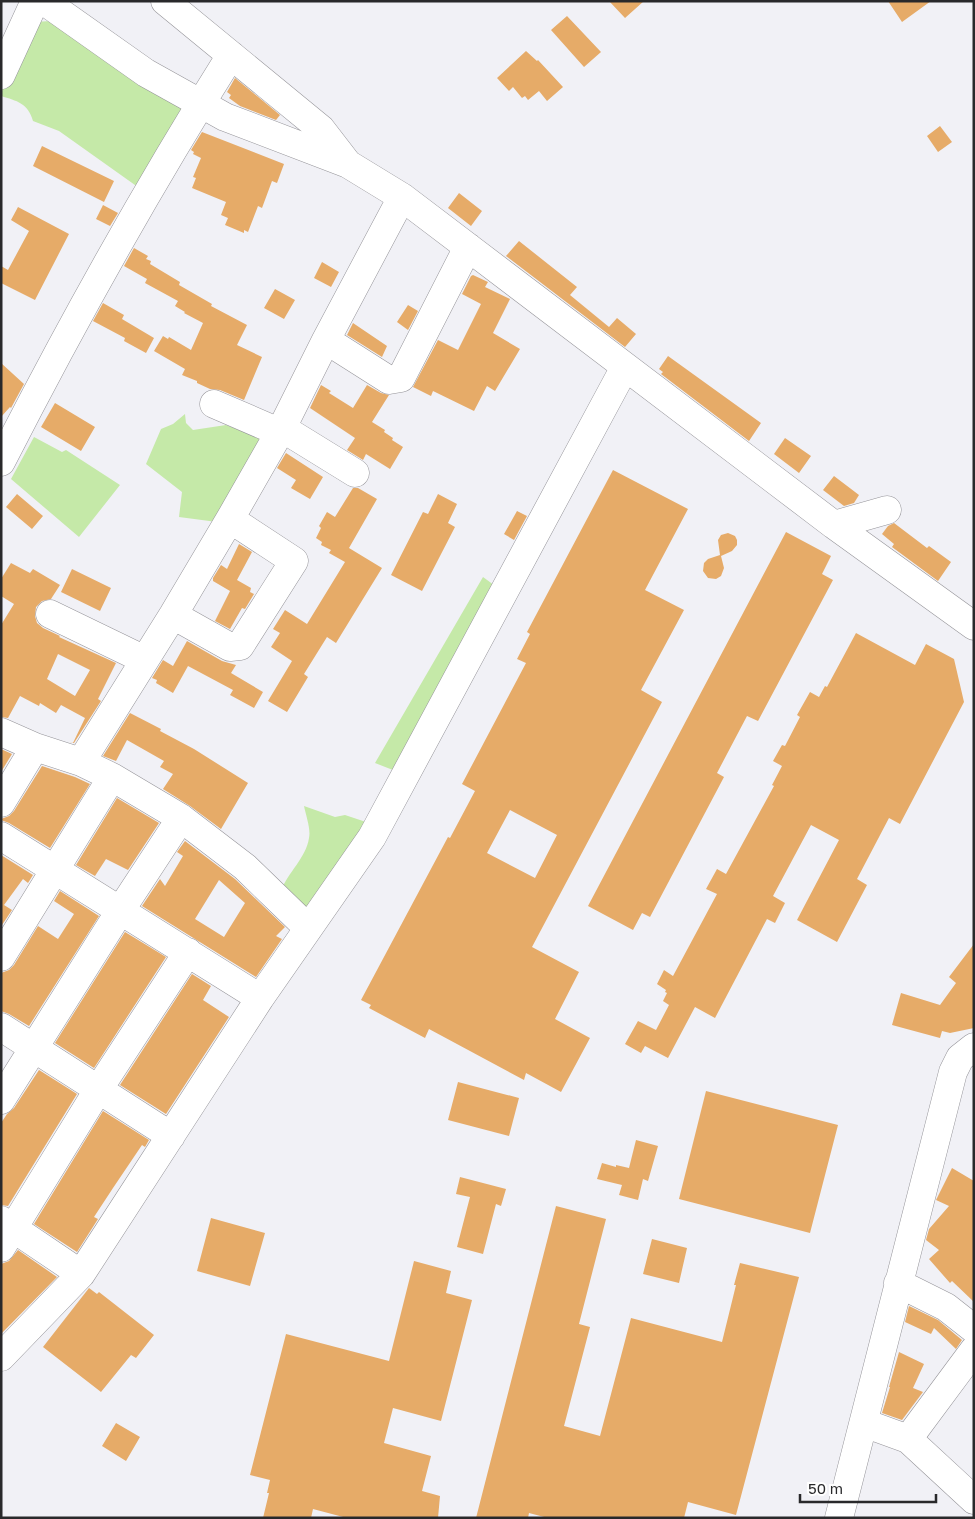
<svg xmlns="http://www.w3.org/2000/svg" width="975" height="1519" viewBox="0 0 975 1519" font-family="'Golos Text',sans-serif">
<rect width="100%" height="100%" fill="#f1f1f6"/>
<path fill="#c5e9a8" d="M51,21L186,109L142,190L59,131L33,121C28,103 17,101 1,96V93L35,22Z
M185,414L186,423L193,430L226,425L247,433L271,435L217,522L179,517L182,492L146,464L161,429L173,424Z
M34,437L62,452L66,450L120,485L79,537L11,479Z
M483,577L498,588L398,772L375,763Z
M304,806L335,817L345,815L366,822L309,912L281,891C288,872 306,858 309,838C311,829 306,816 304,806Z"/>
<path fill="#e6ab68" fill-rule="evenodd" d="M609,1H644L625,18Z
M888,1H931L902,22Z
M567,16L601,52L584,67L551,30Z
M526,51L537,61L538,60L563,87L547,101L539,91L528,100L525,96L522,98L513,87L509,91L497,78Z
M235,78L280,115L276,120L240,106L229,98L231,95L227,92Z
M940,126L952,142L938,152L927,136Z
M202,132L284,164L277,183L272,181L262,208L258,206L248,232L244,230V233L225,225L228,218L221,215L226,202L192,188L196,178L193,177L201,158L193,154L194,152L191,150Z
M42,146L114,181L104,202L33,166Z
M459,193L482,211L471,226L448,208Z
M103,205L118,213L110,226L96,219Z
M18,207L69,234L35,300L1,283V266L8,270L29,231L11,220Z
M519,241L577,287L570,295L609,327L617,318L636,334L625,347L506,256Z
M134,248L148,256L146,259L151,261L150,264L180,282L179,285L212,304L211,306L247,325L237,345L262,357L244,400L220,390L210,389L197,383V381L182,375L185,369L154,351L163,336L168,339L169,337L191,350L203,323L184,313L185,312L175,306L178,301L145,283L147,279L124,266Z
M322,262L339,272L331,287L314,278Z
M473,275L488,282L485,287L510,299L493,333L520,349L495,391L487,386L474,411L433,391L431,396L413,387L438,340L458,350L481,304L462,294L471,276Z
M275,289L295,300L284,319L264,308Z
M103,303L124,315L122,319L154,338L146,353L124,341L125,338L93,321Z
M408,305L418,311L408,330L397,322Z
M353,323L387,346L382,357L347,335Z
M668,356L761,423L749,441L661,374L663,372L659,369Z
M1,363L24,384L11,408L10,407L1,417Z
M321,385L331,391L329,393L353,408L367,385L381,393L389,395L372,422L385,430L384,432L393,438L392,440L403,447L390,469L366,454L363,460L347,450L355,438L310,408Z
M55,403L95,427L81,451L41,427Z
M785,438L811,456L799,473L774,454Z
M286,453L323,477L310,499L291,488L296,480L277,468Z
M613,470L688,509L645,590L684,610L641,690L662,702L532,947L579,972L555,1019L590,1038L561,1092L526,1073L524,1080L429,1029L425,1038L369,1008L371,1005L361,1000L448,837L450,838L475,791L462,784L526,663L517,659L530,634L527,632ZM510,810L557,835L535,878L487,853Z
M834,476L859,495L854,503L844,506L823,490Z
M353,488H358L377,499L349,548L382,568L336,643L327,637L304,674L308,677L287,712L268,701L292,661L271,647L280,633L273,629L285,610L307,624L345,562L329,553L331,550L321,545L322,542L316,538L321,528L319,526L327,512L335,517Z
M17,494L43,516L32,529L6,507Z
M438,494L457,504L448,523L455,527L422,591L391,575L423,512L428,514Z
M517,511L527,516L514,540L504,534Z
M894,523L927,548L929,546L951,562L938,581L892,547L894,544L882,534L888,526Z
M786,532L831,556L822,574L833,580L758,721L747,716L717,773L724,777L650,917L642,913L633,930L588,906Z
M728,533L735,536L737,540V545L732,551L721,556L724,568L721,576L716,579L708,578L703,571L704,563L708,559L720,555L718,540L721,535Z
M239,544L252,552L237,580L251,588L250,592L254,594L245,609L242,608L230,629L215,621L230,591L213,581V578L221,565L227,569Z
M11,563L30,573L33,569L60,585L51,599L42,601L36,607L35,616L37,623L43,628L60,636L59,637L116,663L98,699L101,701L74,743L69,742L73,743L85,718L61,705L56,713L40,703L39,706L20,696L8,718L1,717V625L14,604L1,596V579ZM58,654L90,670L75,696L47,679Z
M72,569L111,588L100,611L61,592Z
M856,633L915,665L926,644L954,659L964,702L900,824L889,818L857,879L867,885L837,942L797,920L839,840L811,825L773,896L785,903L775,923L767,919L715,1018L695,1007L668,1058L645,1046L641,1053L625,1044L638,1021L656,1030L669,1005L663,1001L667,993L665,992L666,990L657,984L664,970L673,976L717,894L706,889L717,869L726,874L774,786L772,785L782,766L773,761L782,745L785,746L800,717L797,715L810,692L819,697L825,686L827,687Z
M187,641L222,661L236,665L231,673L263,692L254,708L230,695L233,690L188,666L173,693L156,683L157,680L152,678L163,660L173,666Z
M130,713L161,729L160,731L194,749L248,783L221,829L190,806L163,789L173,774L160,767L164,761L127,740L116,761L103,756Z
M1,749L12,754L1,772Z
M42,766L75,777L90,784L50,848L9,823L1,820V819L9,816L14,811Z
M117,798L159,823L128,870L106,859L95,876L76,865Z
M185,841L235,879L285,927L276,936L282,939L256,977L142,906L160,879L165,886L183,856L177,852ZM219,880L245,903L224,937L195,919Z
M1,855L33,875L28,883L23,879L4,905L12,910L2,925Z
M60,891L99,916L29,1026L9,1014L1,1011V973L9,970L14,965L38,926L58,939L74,914L54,901Z
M125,932L166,957L94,1068L55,1043Z
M974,944V1028L950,1033L942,1031L940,1038L892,1025L901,993L940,1005L956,983L949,977Z
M192,974L211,986L203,1000L229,1017L166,1114L120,1085Z
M39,1070L77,1094L8,1206L1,1205V1123L7,1114L14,1108Z
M458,1082L519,1098L509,1136L448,1120Z
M706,1091L838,1125L810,1233L679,1199Z
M103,1111L149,1140L145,1147L142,1145L113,1188L94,1217L98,1219L77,1252L34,1224Z
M636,1140L658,1146L648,1181L643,1179L638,1200L619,1195L622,1185L597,1179L602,1163L616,1167V1165L629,1168Z
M952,1168L974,1181V1302L952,1281L950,1283L929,1259L939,1250L926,1240L929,1229L949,1206L936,1200Z
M460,1177L506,1189L501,1206L496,1204L483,1254L457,1247L470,1197L456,1194Z
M556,1206L606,1219L579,1324L590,1327L564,1426L600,1436L631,1318L722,1342L736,1285H734L740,1263L799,1277L736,1515L688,1502L684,1518H548L529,1513L528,1518H476Z
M211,1218L265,1233L250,1286L197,1271Z
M652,1239L687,1248L679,1283L643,1274Z
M18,1250L57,1277L1,1334V1264L9,1261Z
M414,1261L451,1271L446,1293L472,1300L441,1421L393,1408L384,1443L431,1456L422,1491L440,1496L438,1518H347L313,1509L311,1518H263L269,1493H267L270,1480L250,1475L286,1334L389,1361Z
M89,1288L97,1294L99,1292L154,1335L136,1358L131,1355L101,1392L43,1347Z
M909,1306L938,1320L962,1340L956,1349L934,1328L931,1334L905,1322Z
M899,1352L924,1364L913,1388L923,1392L902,1420L882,1413L890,1387H889Z
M116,1423L140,1437L126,1461L102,1446Z"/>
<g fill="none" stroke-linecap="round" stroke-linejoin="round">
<defs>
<path id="minor" d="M44,1L146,73L225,117L348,164L402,197L834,525L974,626
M165,1L321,129L348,164
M1,75L35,1
M326,340L389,380L401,378L468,247
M214,404L279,432
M282,428L355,473
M1,462C72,323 148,187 231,55
M834,525L887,510
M50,614L145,660
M173,615L230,647L240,646L294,561L230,519
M1,732L35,747L81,762L112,777L181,818L245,867L308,928
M81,762L173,615L230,519L282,428L326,340L402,197
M1,803L35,747
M1,836L260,998
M1,957L112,777
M1,1027L171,1136
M1,1100L120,911L181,818
M1,1220L81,1274
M1,1248L98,1090L188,952
M898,1283L946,1307L974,1329
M1,1357L81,1274L260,998L372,837L625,367
M864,1423L908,1439L974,1500
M908,1439L974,1350
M839,1518L953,1072L960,1058L974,1047"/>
</defs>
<use href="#minor" stroke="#959499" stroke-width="29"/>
<use href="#minor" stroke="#fff" stroke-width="28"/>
</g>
<rect width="975" height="1519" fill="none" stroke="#29292b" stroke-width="5"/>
<path d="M800 1494v8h136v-8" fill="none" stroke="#29292b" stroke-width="2.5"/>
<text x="808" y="1494" font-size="15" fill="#29292b" stroke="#ffffff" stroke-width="4" paint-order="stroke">50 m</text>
</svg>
